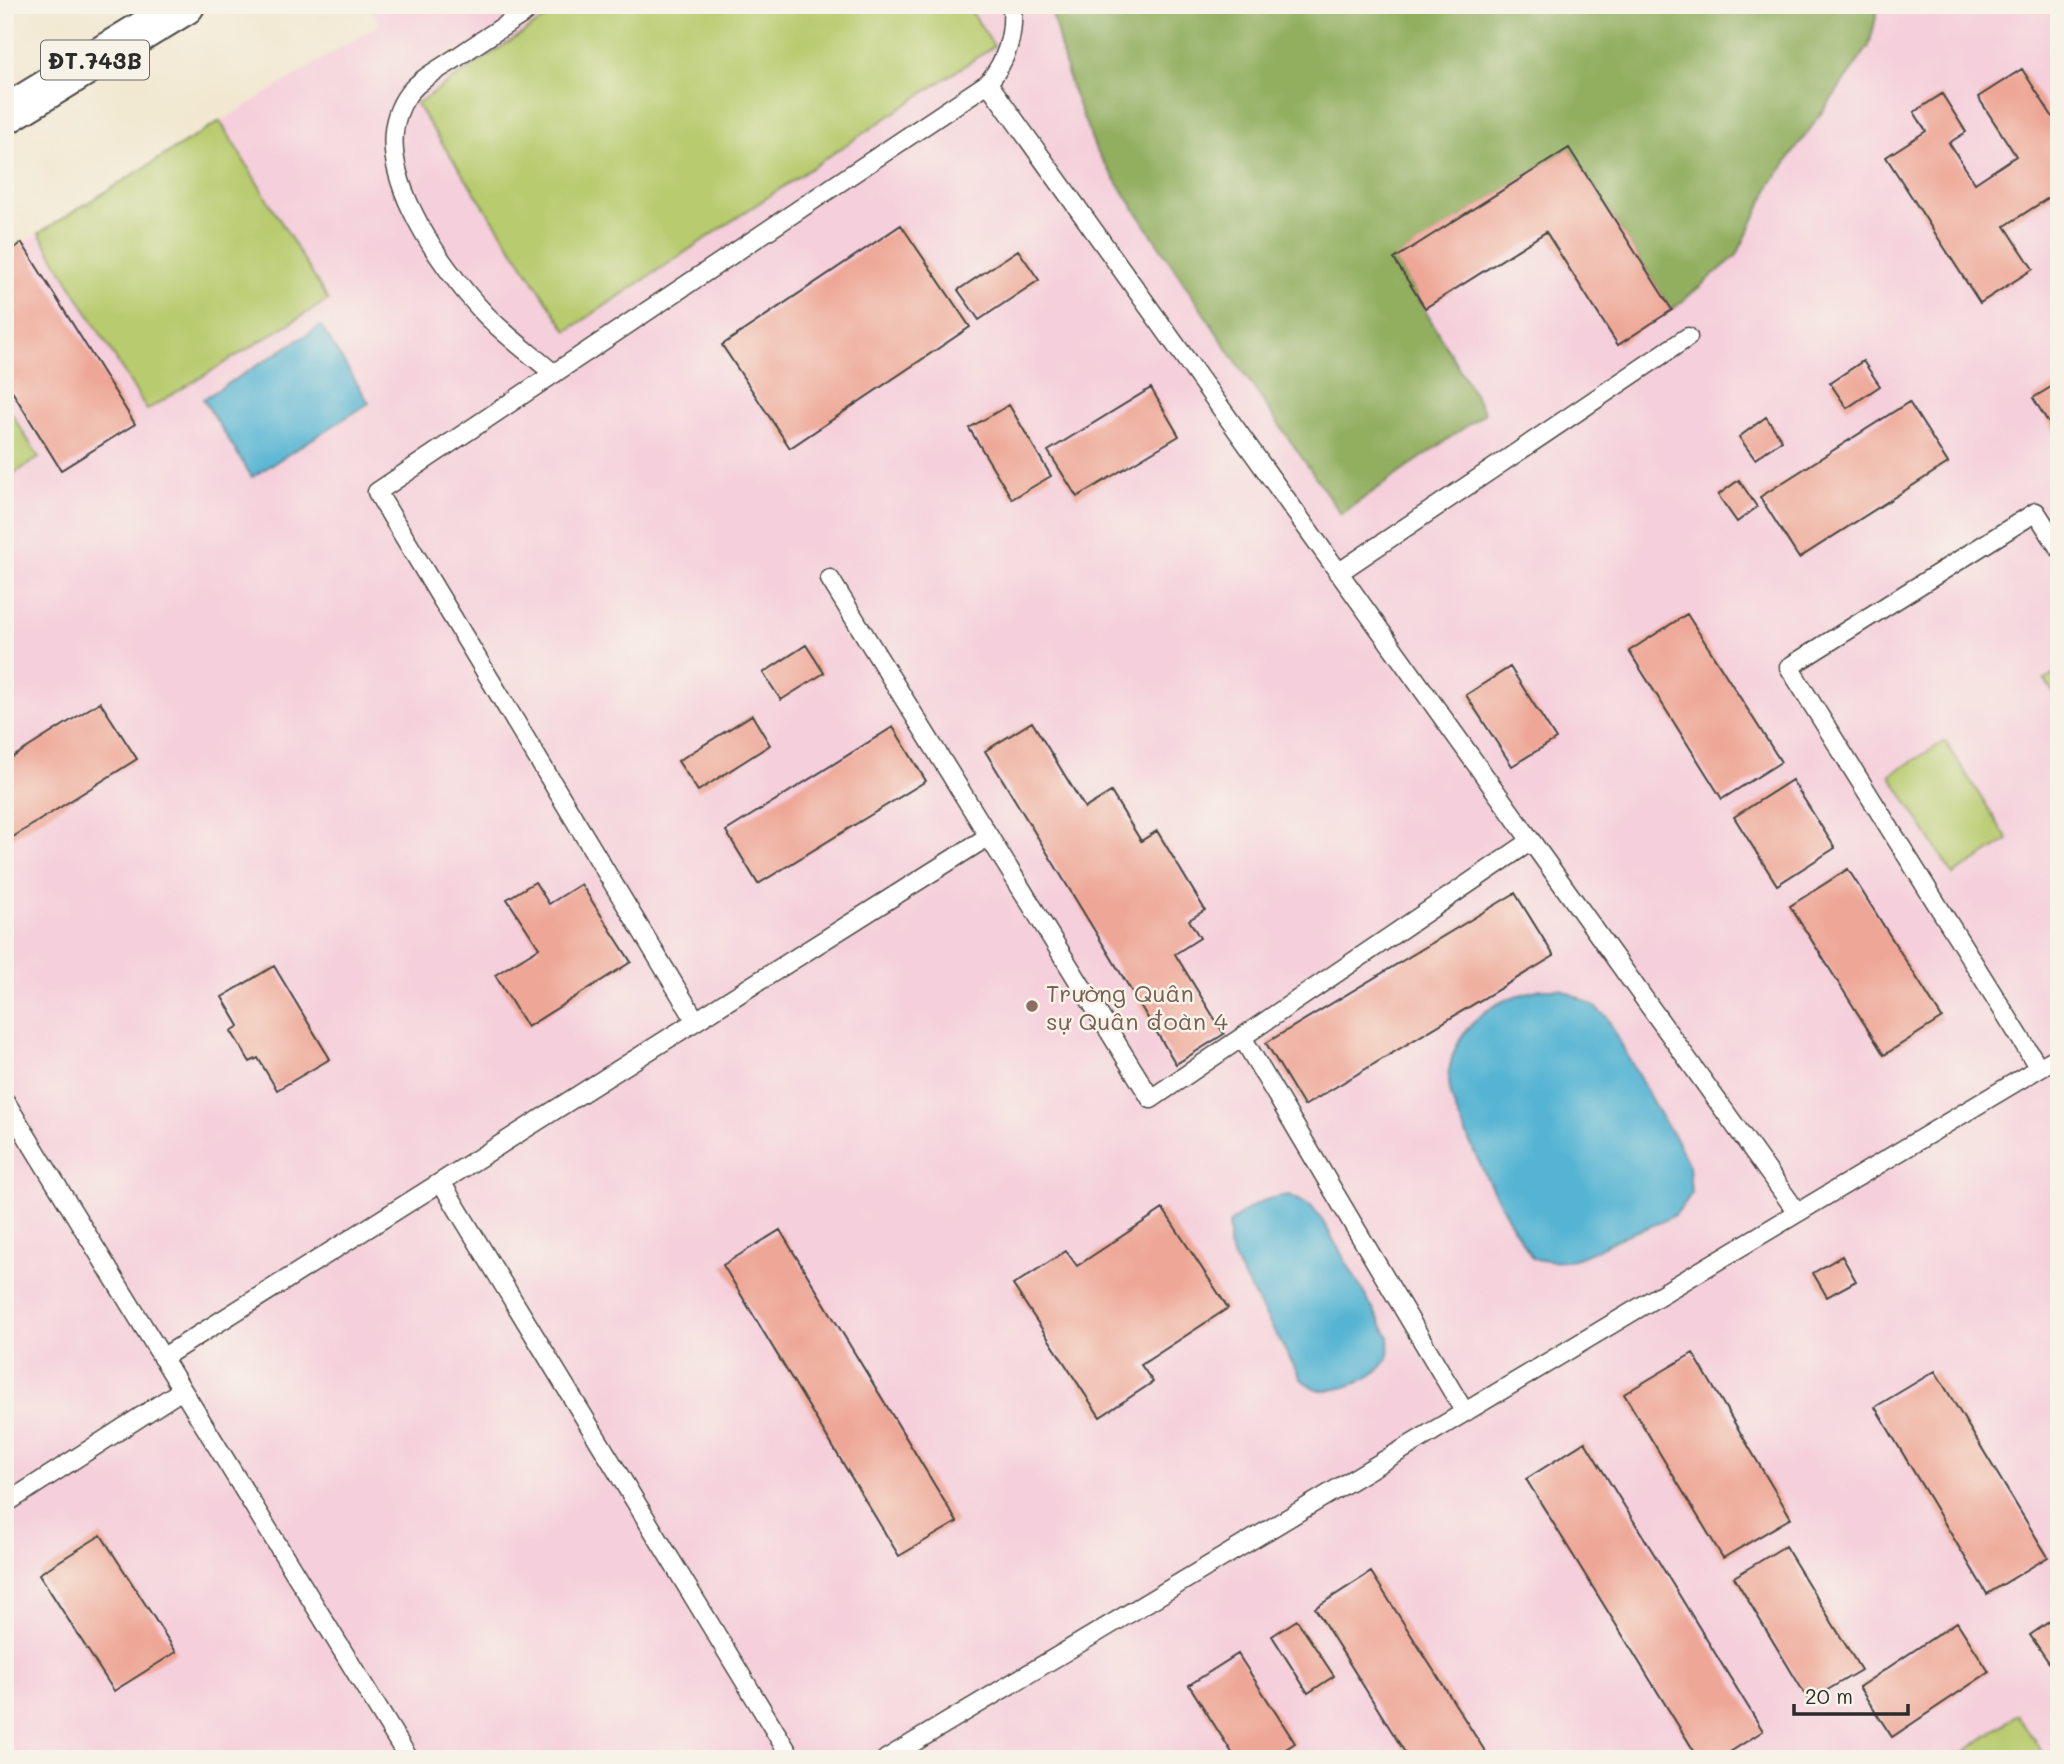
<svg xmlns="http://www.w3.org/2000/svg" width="2064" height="1764" viewBox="0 0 2064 1764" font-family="Mali,sans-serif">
<rect width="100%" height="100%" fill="#f7f3e8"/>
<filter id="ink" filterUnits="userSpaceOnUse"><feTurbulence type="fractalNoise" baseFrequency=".0143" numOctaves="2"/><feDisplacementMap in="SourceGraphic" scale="14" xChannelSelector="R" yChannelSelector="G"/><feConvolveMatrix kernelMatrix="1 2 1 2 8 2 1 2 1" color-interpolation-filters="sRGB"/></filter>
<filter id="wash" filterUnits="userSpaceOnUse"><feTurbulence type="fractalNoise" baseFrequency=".00686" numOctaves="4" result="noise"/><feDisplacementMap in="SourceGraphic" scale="28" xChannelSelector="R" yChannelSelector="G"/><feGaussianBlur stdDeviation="1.57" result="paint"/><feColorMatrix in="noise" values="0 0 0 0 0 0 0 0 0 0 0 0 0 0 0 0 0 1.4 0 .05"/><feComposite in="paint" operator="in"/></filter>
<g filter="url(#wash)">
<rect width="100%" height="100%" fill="#f2e8d1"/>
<path fill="#f5cfdb" d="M368,5H2059V1759H5V254L379,24Z"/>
<path fill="#b8cb6e" stroke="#727b4c" stroke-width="2" d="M565,5H967L994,46L567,331L416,104Z
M220,121L328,300L147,410L39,233Z
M5,403L39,458L5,479Z
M2059,671V702L2045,680Z
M1945,741L2008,840L1953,875L1890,775Z
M2017,1715L2047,1759H1967L1963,1753Z"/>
<path fill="#92af61" stroke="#5e6d46" stroke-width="2" d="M1050,5H1879L1869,46L1771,184L1737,255L1672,310L1569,148L1395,259L1485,413L1341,514L1240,368L1096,150L1070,84Z"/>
<path fill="#54b4d3" stroke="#40707f" stroke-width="2" d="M321,326L369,403L252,477L203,399Z
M1541,989H1561L1591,1004L1606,1016L1658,1112L1678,1143L1689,1166L1691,1194C1686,1201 1681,1210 1674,1215C1659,1225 1641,1229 1624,1236C1588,1252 1573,1269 1532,1258C1510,1223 1490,1187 1473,1149C1466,1132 1455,1113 1451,1095C1441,1052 1471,1014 1510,998C1520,994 1531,992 1541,989Z
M1289,1195L1311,1206L1322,1220L1389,1337C1389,1342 1390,1350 1389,1354C1383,1377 1337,1395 1316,1389C1311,1387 1306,1382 1302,1380L1238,1267L1229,1246V1224C1249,1206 1262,1198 1289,1195Z"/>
<g id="blocks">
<path fill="#eea797" d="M2022,69L2059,127V191L2005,226L2033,269L1980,303L1886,157L1926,131L1914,112L1942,94L1966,132L1949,143L1975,183L2016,156L1978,97Z
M1569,148L1672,310L1618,345L1546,232L1425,308L1394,259Z
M901,225L970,327L790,448L722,345Z
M22,243L135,424L61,470L5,380V254Z
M1018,250L1039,280L979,320L958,290Z
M1863,361L1880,386L1847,408L1830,383Z
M2059,382V439L2033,398Z
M1151,388L1179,436L1077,497L1048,451Z
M1909,402L1948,463L1799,558L1760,497Z
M1009,405L1051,476L1012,499L969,428Z
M1766,417L1782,440L1755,459L1739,437Z
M1739,480L1757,507L1737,522L1718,495Z
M1687,614L1781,762L1722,799L1629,651Z
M806,645L824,673L781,700L763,673Z
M1510,667L1556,739L1512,766L1466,695Z
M100,702L137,759L5,842V762Z
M752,715L770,745L698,791L678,761Z
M1032,722L1085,808L1111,792L1141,841L1157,831L1205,910L1189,920L1200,938L1175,954L1224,1034L1176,1064L985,751Z
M893,727L926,781L758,884L726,831Z
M1792,780L1835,848L1777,885L1734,817Z
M1848,869L1942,1018L1884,1055L1790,906Z
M535,882L549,904L581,884L631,962L527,1027L495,975L539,948L507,899Z
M1515,893L1554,956L1304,1106L1266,1043Z
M274,966L330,1059L277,1090L258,1058L250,1062L231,1031L239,1026L222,997Z
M1163,1209L1228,1308L1141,1365L1153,1382L1100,1417L1013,1285L1066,1251L1077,1266Z
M780,1230L957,1522L899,1556L723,1265Z
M1842,1256L1856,1281L1827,1297L1813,1273Z
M1693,1353L1791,1518L1723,1558L1624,1394Z
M1935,1371L2048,1557L1987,1594L1875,1407Z
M1585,1442L1763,1731L1719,1759H1699L1526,1479Z
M101,1535L176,1652L114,1691L39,1574Z
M1785,1546L1861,1670L1809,1701L1734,1577Z
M1371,1572L1490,1759H1409L1315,1608Z
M2059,1615V1677L2030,1635Z
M1297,1620L1334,1676L1308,1693L1272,1636Z
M1957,1622L1989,1672L1892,1737L1859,1687Z
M1238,1654L1295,1743L1271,1759H1236L1189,1685Z"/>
</g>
</g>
<g filter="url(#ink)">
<use href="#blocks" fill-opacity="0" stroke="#494744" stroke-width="2"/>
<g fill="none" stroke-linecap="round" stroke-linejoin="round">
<defs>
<path id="service" d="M536,5C509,23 482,40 456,58C440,69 421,78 409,93C360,158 440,266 485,314C506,336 531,354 553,373
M988,83C1007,60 1014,36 1012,5
M1338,573L1688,337
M830,579L1151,1099L1531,841
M696,1021L377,492L988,83L1797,1212
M1242,1037L1464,1411
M2039,1068L1789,667L2036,512L2059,548
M5,1101L409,1759
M441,1182L792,1759
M162,1358L989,836
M5,1504L182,1390
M886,1759L2059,1056"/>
<path id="primary" d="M5,115L185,5"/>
</defs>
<use href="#service" stroke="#494744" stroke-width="21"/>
<use href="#primary" stroke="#494744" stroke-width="42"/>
<use href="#service" stroke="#fff" stroke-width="18"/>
<use href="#primary" stroke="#fff" stroke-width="38"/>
</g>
</g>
<circle fill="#8d6e63" stroke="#f7f3e8" stroke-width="2.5" cx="1032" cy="1006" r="7"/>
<g text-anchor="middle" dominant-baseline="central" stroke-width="5" stroke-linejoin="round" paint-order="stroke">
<rect fill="#f7f3e8" stroke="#686764" stroke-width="2" x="41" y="40.5" width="108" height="39" rx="5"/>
<g font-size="23" font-weight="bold" fill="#2b2b2b">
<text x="95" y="60">ĐT.743B</text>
</g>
<g font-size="24" fill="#785e54" stroke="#f7f3e8" text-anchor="start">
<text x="1046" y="992">Trường Quân<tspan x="1046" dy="28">sự Quân đoàn 4</tspan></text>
</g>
</g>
<rect width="2064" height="1764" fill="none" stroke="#f7f3e8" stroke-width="28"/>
<path d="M1794 1704v10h114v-10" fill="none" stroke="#2b2b2b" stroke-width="3.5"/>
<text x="1805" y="1704" font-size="21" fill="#2b2b2b" stroke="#f7f3e8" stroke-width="5" paint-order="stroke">20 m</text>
</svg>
